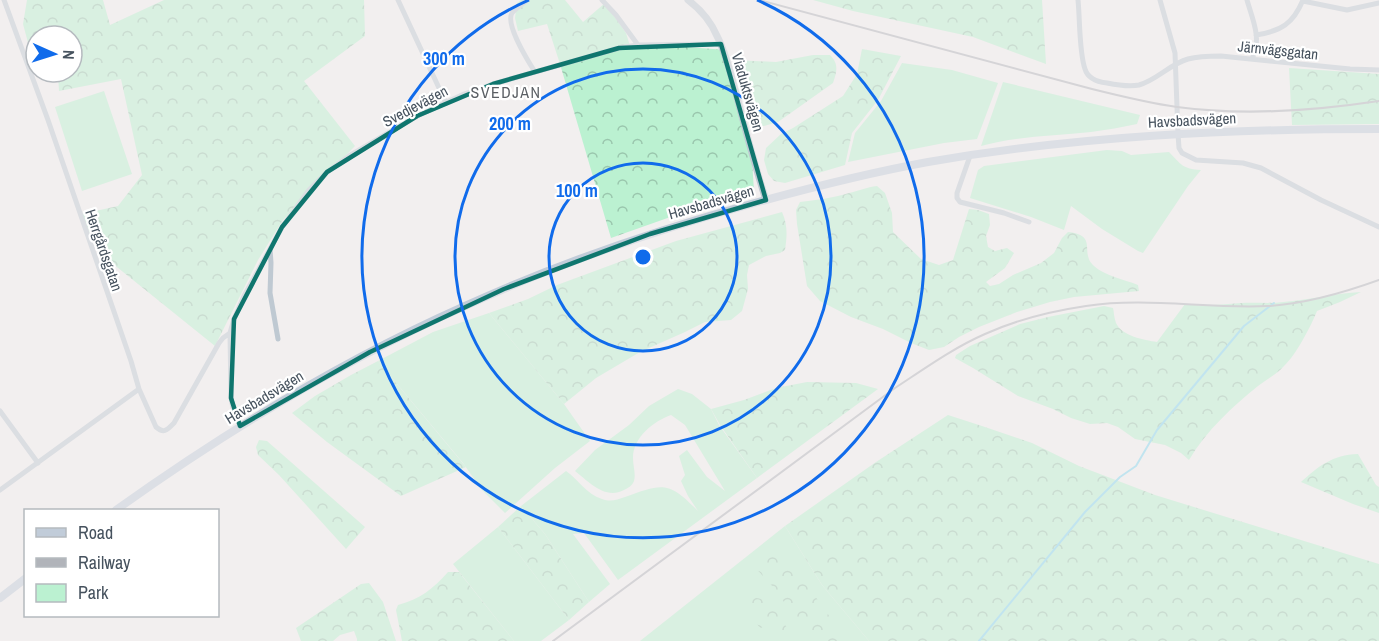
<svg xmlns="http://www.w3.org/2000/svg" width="1379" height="641" viewBox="0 0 1379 641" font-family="'Archivo Narrow',sans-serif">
<defs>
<pattern id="forest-crowns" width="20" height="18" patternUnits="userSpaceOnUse" patternTransform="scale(1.5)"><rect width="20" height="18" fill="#bbf1d1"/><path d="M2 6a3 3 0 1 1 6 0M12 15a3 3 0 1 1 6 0" fill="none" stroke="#9ac6ad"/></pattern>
</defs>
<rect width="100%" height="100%" fill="#f2efef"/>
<path fill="#bbf1d1" d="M902,63L952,70L998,83L977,139L944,143L848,162L855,133L881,101Z
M1003,82L1140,115L1137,124C1122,127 1107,130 1091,132C1054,136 1017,136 981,146Z
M104,91L132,174L82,191L55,107Z
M1107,150L1122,151L1131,155L1169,152C1181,164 1182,169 1201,170L1188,186L1143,253L1138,251L1102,229L1071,206L1064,230L1031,217L970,198L978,170L984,166Z
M489,313L564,404L590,441L555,468L505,513L481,489L463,463L378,361L433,332Z
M678,389L692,394L711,409L719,425L757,478L618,580L584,533L573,534L610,584L589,602L545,534L521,506L566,471C579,480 586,494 602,499C610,502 617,500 625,497C663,483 669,481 698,511L688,496L681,481L685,475L679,456L687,450L707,477L725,491L685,425L671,415C654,421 633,437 633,458C633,466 636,474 634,481C632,486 628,488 624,490C605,500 589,482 575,471L595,450L629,425L649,406Z
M785,526L822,585L869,641H640Z
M498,527L569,620L541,641H514L453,564Z"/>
<path fill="url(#forest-crowns)" d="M27,0H103L110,25L164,0H364L365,36L304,81L355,146L283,220L258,260L215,346L97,251L82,214L118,206L142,175L121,79L59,91L58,74L54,72H72V36H36V66L34,65L23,24Z
M521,0H565L583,22L605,3L626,33L631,49L672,46L727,50L752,160L754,191L693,209L611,238L560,64L547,24L518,31L515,18L517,3Z
M813,0H1042L1046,64L973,37L853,11Z
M862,49L901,56L878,100L852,133L845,165L785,183L774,181L768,174L764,160L766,148L781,134L793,128L843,96L857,74Z
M813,55H830C839,64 837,71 833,83L778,122L764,126H758L754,124L734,60L776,62Z
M1289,68L1379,74V124L1292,125Z
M877,186L885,193L892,213L893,232L921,259L939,265L953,260L969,209L978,210L989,214L990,225L986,236L988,247L995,251L1007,248L1014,253L1005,268L986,282L990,286L999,284L1013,275L1041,263L1054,253L1062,238L1068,232C1099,235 1079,253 1094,266C1105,276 1123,279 1138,285L1139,291L1074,297L1050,302L1017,312L979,327L959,337L944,347L929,350L911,343L883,329L851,317L820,301L807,286L797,224L796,210L800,202C816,200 833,198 849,193C858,191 867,187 877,186Z
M782,212C788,225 787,237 785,250L780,253L766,256L749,265L747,275L748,289L742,311L731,320L705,322L685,332L640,352L596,378L564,404L489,313L528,299L557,285L676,241Z
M1361,292L1340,302L1317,311C1311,326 1296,355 1284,366C1277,374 1267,379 1258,386C1233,406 1206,431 1189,460L1181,453L1165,445L1135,439L1118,427L1107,423L1090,424L1071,418L1053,409L1018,396L973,368L955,358L956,355L970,346L1020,324L1048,317L1104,306L1113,308C1114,312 1114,318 1116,323C1122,336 1144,340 1157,342L1185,304C1204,307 1222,304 1241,303C1255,302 1269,304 1283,302C1309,300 1335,293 1361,292Z
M378,361L466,467L401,496L327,442L292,413L315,396L351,375Z
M807,382L856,383L878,389L757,478L720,425L711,409L744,400L776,388Z
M948,415L982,426L1032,443L1079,466L1155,495L1379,564V641H869L822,585L785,526L876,462Z
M259,440L267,441L365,527L346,549L279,475L258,455L256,447Z
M1358,454L1376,485L1379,487V513L1353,504L1301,482C1319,466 1332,455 1358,454Z
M521,506L545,534L589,602L569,620L498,527Z
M769,547L780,551L821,604L845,639V641H814V640L827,637L823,632L804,630L774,588L751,563Z
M448,572H459L514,641H402L396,610L398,605C420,599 433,589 448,572Z
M369,583L383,602L396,641H357V639L354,631L340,635L333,641H301L296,628L361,584Z
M744,596L768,600L792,635L780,637L771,626L760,628L739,600Z"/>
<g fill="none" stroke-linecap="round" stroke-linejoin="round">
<path stroke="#86d8f0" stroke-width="2" d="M979,641L1085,512L1120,477L1136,466L1157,430L1244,326L1274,303"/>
<path stroke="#bfc9d2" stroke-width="5" d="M398,0L446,103
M527,0C523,4 516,8 512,13C505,24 528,61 535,72
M602,0L616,15L638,45
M1078,0C1080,19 1079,52 1085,69C1088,79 1098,82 1107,83C1117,85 1129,87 1139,85C1157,80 1170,64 1188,59C1199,56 1210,56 1221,56L1350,69L1379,70
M1160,0L1175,53L1178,134L1179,148L1182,153L1196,160L1243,163L1261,168L1321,200L1379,227
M1247,0C1253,21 1262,38 1252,59
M1303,1L1347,10L1379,3
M1256,35C1281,31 1293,24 1303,0
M970,156L957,193V198L960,202L1004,213L1029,222
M270,249L271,263L270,293L278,339
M139,389L156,427C164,434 167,430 174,423L219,343L223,338L230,333
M0,411L38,463
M240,426L234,413L231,398L230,333L234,319L244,296L282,227L309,190L327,172L349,156L417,116L464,94L493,84L619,48L638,45L721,44
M0,490L139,389L131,361L48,120L4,0"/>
<path stroke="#bfc9d2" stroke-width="7" d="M688,0C700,9 711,22 717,36C727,55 731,77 737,97C746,132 755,166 766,200"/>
<path stroke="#c1ccd9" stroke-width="8" d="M116,510C225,432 341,361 465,306C557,264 653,231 751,204C809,188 868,173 928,162C1077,136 1228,129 1379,129
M0,598L26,578"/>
<path stroke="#b1b4ba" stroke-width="2" d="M759,0L1092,89C1120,96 1148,103 1177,107C1245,116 1312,111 1379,101
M553,641L895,388C924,369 953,348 985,334C1016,320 1052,311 1086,306C1146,297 1207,309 1268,306C1306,304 1343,293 1379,280"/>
</g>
<path d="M0 0H1379V641H0ZM721,44L766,200L650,234L504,289L370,352L240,426L231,398L234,319L282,227L327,172L417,116L493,84L619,48Z" fill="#f2efef" fill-opacity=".55" fill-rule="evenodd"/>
<path fill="none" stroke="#0f766e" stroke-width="4.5" stroke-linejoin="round" d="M721,44L766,200L650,234L504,289L370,352L240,426L231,398L234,319L282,227L327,172L417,116L493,84L619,48Z"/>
<g fill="none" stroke="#106beb" stroke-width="3">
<circle cx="643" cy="257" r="94"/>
<circle cx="643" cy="257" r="188"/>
<path d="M757 0A281 281 0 1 1 529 0"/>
</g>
<g text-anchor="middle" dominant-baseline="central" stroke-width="4.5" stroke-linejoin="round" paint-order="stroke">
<g font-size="15" fill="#46525e" stroke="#fff">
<text transform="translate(1278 50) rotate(6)">Järnvägsgatan</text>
<text transform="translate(748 92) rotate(74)">Viaduktsvägen</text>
<text transform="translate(415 106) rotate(-28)">Svedjevägen</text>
<text transform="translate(1192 120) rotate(-3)">Havsbadsvägen</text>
<text transform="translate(711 202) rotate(-16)">Havsbadsvägen</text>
<text transform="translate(104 250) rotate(71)">Herrgårdsgatan</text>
<text transform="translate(264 397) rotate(-31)">Havsbadsvägen</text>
</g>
<g font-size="16" letter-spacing="1.5" fill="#5b5f64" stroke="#fff">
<text x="506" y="92">SVEDJAN</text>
</g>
</g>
<circle cx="643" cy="257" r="9" fill="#106beb" stroke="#fff" stroke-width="3"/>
<g font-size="18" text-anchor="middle" font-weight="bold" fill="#106beb" stroke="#fff" stroke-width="4.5" stroke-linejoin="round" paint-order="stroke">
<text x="444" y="65">300 m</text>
<text x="510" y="130">200 m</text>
<text x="577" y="197">100 m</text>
</g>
<rect x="24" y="509" width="195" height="108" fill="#ffffff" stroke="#b5babf" stroke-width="1.5"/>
<rect x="36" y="528" width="30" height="9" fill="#c1ccd9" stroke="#b5babf" stroke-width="1.5"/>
<text x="78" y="539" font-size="18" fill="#46525e">Road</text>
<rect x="36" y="558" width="30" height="9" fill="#b1b4ba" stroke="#b5babf" stroke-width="1.5"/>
<text x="78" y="569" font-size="18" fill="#46525e">Railway</text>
<rect x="36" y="584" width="30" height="18" fill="#bbf1d1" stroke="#b5babf" stroke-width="1.5"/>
<text x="78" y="599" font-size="18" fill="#46525e">Park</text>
<g transform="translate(54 54) rotate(93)"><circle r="28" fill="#ffffff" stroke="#b5babf" stroke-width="1.5"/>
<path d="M0-4.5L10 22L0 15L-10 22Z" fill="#106beb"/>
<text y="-9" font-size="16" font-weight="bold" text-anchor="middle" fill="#46525e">N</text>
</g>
</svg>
